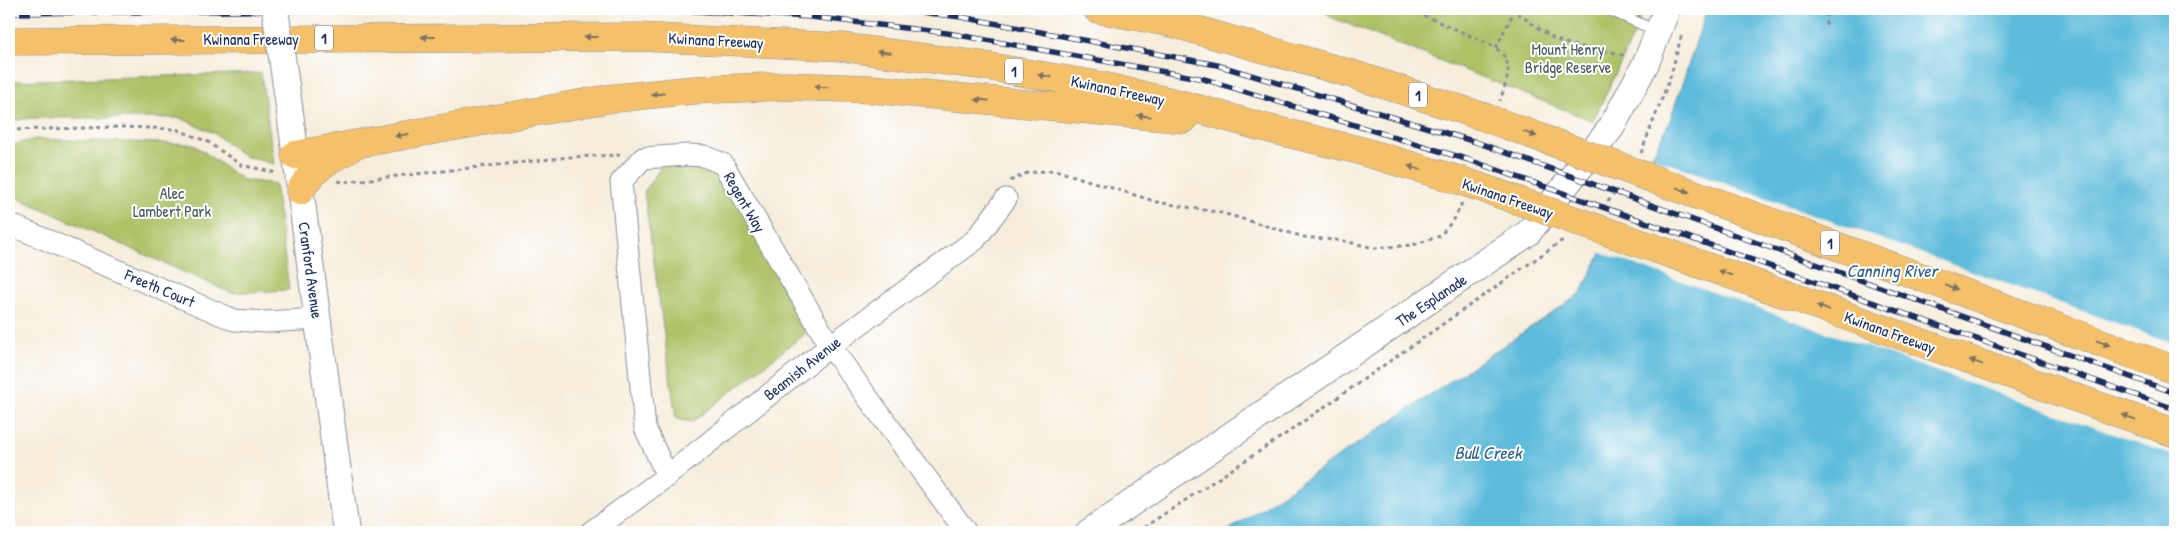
<svg xmlns="http://www.w3.org/2000/svg" width="2184" height="541" viewBox="0 0 2184 541" font-family="'Patrick Hand',sans-serif">
<rect width="100%" height="100%" fill="#fff"/>
<filter id="ink" filterUnits="userSpaceOnUse"><feTurbulence type="fractalNoise" baseFrequency=".02" numOctaves="2"/><feDisplacementMap in="SourceGraphic" scale="10" xChannelSelector="R" yChannelSelector="G"/><feConvolveMatrix kernelMatrix="1 2 1 2 8 2 1 2 1" color-interpolation-filters="sRGB"/></filter>
<filter id="wash" filterUnits="userSpaceOnUse"><feTurbulence type="fractalNoise" baseFrequency=".0096" numOctaves="4" result="noise"/><feDisplacementMap in="SourceGraphic" scale="20" xChannelSelector="R" yChannelSelector="G"/><feGaussianBlur stdDeviation="1.12" result="paint"/><feColorMatrix in="noise" values="0 0 0 0 0 0 0 0 0 0 0 0 0 0 0 0 0 1.4 0 .05"/><feComposite in="paint" operator="in"/></filter>
<g filter="url(#wash)">
<rect width="100%" height="100%" fill="#f6eddb"/>
<path fill="#adc266" stroke="#647862" d="M1322,9H1643L1633,37L1593,121L1330,17Z
M261,73L274,164L244,156L214,133L180,118H32L9,121V81Z
M35,139L193,144L243,180L275,184L289,290L231,293L9,194V146Z
M706,166L730,185L806,333L692,422L676,419L644,192L661,167Z"/>
<path fill="#5dbbdb" stroke="#3c759c" d="M1707,9H2175V532H1226L1580,294L1669,123Z"/>
<path fill="#f6eddb" d="M1649,156L2175,344V456L1599,252Z"/>
</g>
<g filter="url(#ink)">
<g fill="none" stroke-linecap="round" stroke-linejoin="round">
<defs>
<path id="service" d="M1607,9L1659,32"/>
<path id="minor" d="M9,224L234,320L266,322L318,319
M667,476L645,428L621,182L643,158L687,155L704,156L723,164L830,346L966,532
M591,532L667,476L830,346L975,240L1006,199"/>
<path id="tertiary" d="M290,113L346,532
M1089,532L1528,233L1611,128L1646,63L1667,9"/>
<path id="motorway" d="M1097,9L1172,23L1352,74L1484,117
M9,41L639,37L841,47L979,65L1097,85L1188,106L1262,127L1358,150L1462,181
M295,155L607,99L693,90L787,86L871,89L1184,119
M300,191C311,171 327,160 348,150
M1771,289L2175,433"/>
</defs>
<use href="#service" stroke="#888e9c" stroke-width="12"/>
<use href="#minor" stroke="#888e9c" stroke-width="23"/>
<use href="#tertiary" stroke="#888e9c" stroke-width="28"/>
<use href="#motorway" stroke="#888e9c" stroke-width="29"/>
<path stroke="#888e9c" stroke-width="3" stroke-dasharray="4 4" stroke-linecap="butt" d="M1409,9L1489,44C1517,59 1508,76 1500,101
M1511,9L1556,40L1576,46L1612,52L1626,56
M1826,25L1827,9
M1496,48L1515,9
M9,130L121,127L176,129L208,142L241,165L277,173
M1641,153L1671,75L1682,33
M338,181L343,182L570,157L620,155
M1010,181L1027,173L1055,170L1157,202L1222,213L1304,237L1344,241L1374,248L1413,245L1440,236L1455,218L1462,203
M1603,208L1618,189
M1137,532L1287,433L1563,240"/>
<use href="#service" stroke="#fff" stroke-width="10"/>
<use href="#minor" stroke="#fff" stroke-width="21"/>
<use href="#tertiary" stroke="#fff" stroke-width="26"/>
<use href="#motorway" stroke="#f4c16a" stroke-width="28"/>
<defs>
<path id="rail" d="M579,9L676,10L811,17L947,33L1204,79L1469,160L2175,409
M894,9L961,17L1217,65L1476,142L2175,393
M9,13L440,9"/>
</defs>
<use href="#rail" stroke="#1b2f5e" stroke-width="5.5"/>
<use href="#rail" stroke="#fff" stroke-width="4" stroke-dasharray="11" stroke-linecap="butt"/>
<defs>
<path id="tertiary-bridge" d="M275,9L290,113"/>
<path id="motorway-bridge" d="M1484,117L2175,370
M1462,181L1771,289"/>
</defs>
<use href="#tertiary-bridge" stroke="#888e9c" stroke-width="28" stroke-linecap="butt"/>
<use href="#motorway-bridge" stroke="#888e9c" stroke-width="29" stroke-linecap="butt"/>
<use href="#tertiary-bridge" stroke="#fff" stroke-width="26"/>
<use href="#motorway-bridge" stroke="#f4c16a" stroke-width="28"/>
</g>
<defs><path id="oneway-solid" d="M-6-.8H1V-3.2L6.5 0L1 3.2V.8H-6Z" transform="scale(1.25)"/></defs>
<g fill="#7d7163">
<use href="#oneway-solid" transform="translate(428 37) rotate(180)"/>
<use href="#oneway-solid" transform="translate(591 37) rotate(-180)"/>
<use href="#oneway-solid" transform="translate(178 40) rotate(180)"/>
<use href="#oneway-solid" transform="translate(884 52) rotate(-173)"/>
<use href="#oneway-solid" transform="translate(1045 76) rotate(-170)"/>
<use href="#oneway-solid" transform="translate(821 87) rotate(-178)"/>
<use href="#oneway-solid" transform="translate(658 94) rotate(174)"/>
<use href="#oneway-solid" transform="translate(982 100) rotate(-174)"/>
<use href="#oneway-solid" transform="translate(1144 116) rotate(-174)"/>
<use href="#oneway-solid" transform="translate(1530 134) rotate(20)"/>
<use href="#oneway-solid" transform="translate(402 135) rotate(170)"/>
<use href="#oneway-solid" transform="translate(1415 168) rotate(-163)"/>
<use href="#oneway-solid" transform="translate(1683 190) rotate(20)"/>
<use href="#oneway-solid" transform="translate(1725 273) rotate(-161)"/>
<use href="#oneway-solid" transform="translate(1951 287) rotate(20)"/>
<use href="#oneway-solid" transform="translate(1823 308) rotate(-160)"/>
<use href="#oneway-solid" transform="translate(2103 343) rotate(20)"/>
<use href="#oneway-solid" transform="translate(1976 362) rotate(-160)"/>
<use href="#oneway-solid" transform="translate(2129 417) rotate(-160)"/>
</g>
</g>
<g text-anchor="middle" dominant-baseline="central" stroke-width="4" stroke-linejoin="round" paint-order="stroke">
<g fill="#fff" stroke="#5f6d8e" stroke-width="1">
<rect x="315" y="25.5" width="18" height="25" rx="4"/>
<rect x="1005" y="58.5" width="18" height="25" rx="4"/>
<rect x="1409" y="82.5" width="18" height="25" rx="4"/>
<rect x="1821" y="230.5" width="18" height="25" rx="4"/>
</g>
<g font-size="15" font-weight="bold" fill="#1b2f5e">
<text x="324" y="38">1</text>
<text x="1014" y="71">1</text>
<text x="1418" y="95">1</text>
<text x="1830" y="243">1</text>
</g>
<g font-size="16" fill="#1b2f5e" stroke="#fff">
<text x="251" y="39">Kwinana Freeway</text>
<text transform="translate(716 40) rotate(3)">Kwinana Freeway</text>
<text transform="translate(1118 90) rotate(12)">Kwinana Freeway</text>
<text transform="translate(1508 198) rotate(19)">Kwinana Freeway</text>
<text transform="translate(745 202) rotate(60)">Regent Way</text>
<text transform="translate(311 270) rotate(82)">Cranford Avenue</text>
<text transform="translate(160 288) rotate(23)">Freeth Court</text>
<text transform="translate(1431 300) rotate(-34)">The Esplanade</text>
<text transform="translate(1890 332) rotate(20)">Kwinana Freeway</text>
<text transform="translate(802 368) rotate(-38)">Beamish Avenue</text>
</g>
<g font-size="16" fill="#475b60" stroke="#fff">
<text x="1568" y="49">Mount Henry<tspan x="1568" dy="18">Bridge Reserve</tspan></text>
<text x="172" y="193">Alec<tspan x="172" dy="18">Lambert Park</tspan></text>
</g>
<g font-size="18" font-style="italic" fill="#32608a" stroke="#fff">
<text x="1892" y="270">Canning River</text>
<text x="1488" y="452">Bull Creek</text>
</g>
</g>
<rect width="2184" height="541" fill="none" stroke="#fff" stroke-width="30"/>
</svg>
